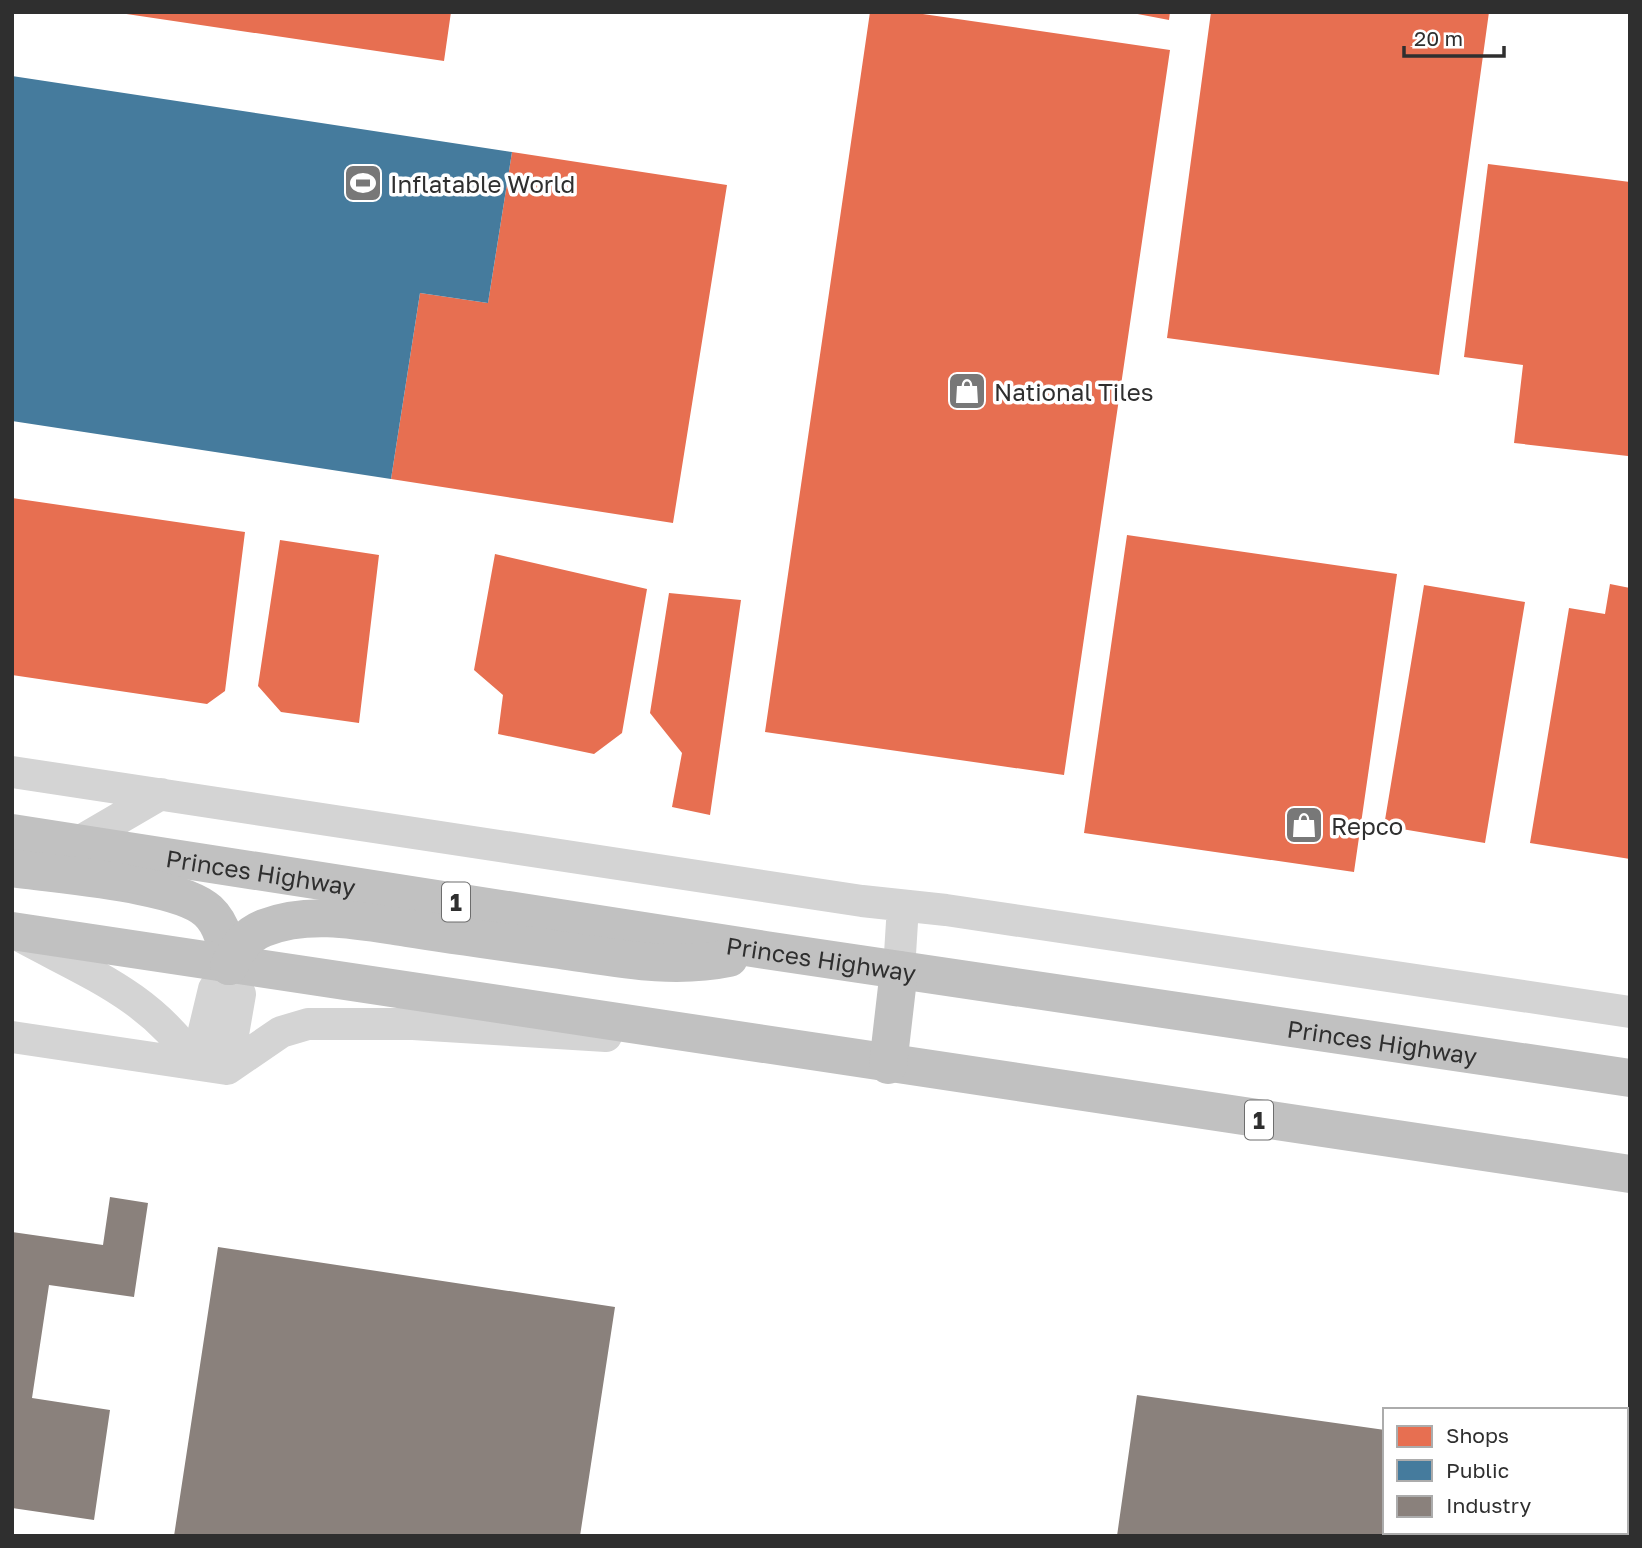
<svg xmlns="http://www.w3.org/2000/svg" width="1642" height="1548" viewBox="0 0 1642 1548" font-family="'Golos Text',sans-serif">
<rect width="100%" height="100%" fill="#fff"/>
<path fill="#e76f51" d="M113,12H451L444,61Z
M870,12H909L1170,50L1064,775L765,732Z
M1127,12H1170L1169,20Z
M1211,12H1489L1439,375L1167,338Z
M512,152L727,185L673,523L391,479L420,293L488,303Z
M1488,164L1630,182L1628,456L1514,443L1523,365L1464,357Z
M12,498L245,532L225,691L207,704L12,675Z
M1127,535L1397,574L1354,872L1084,833Z
M280,540L379,555L359,723L281,712L258,686Z
M495,554L647,589L622,733L594,754L498,734L503,695L474,670Z
M1610,584L1630,588V859L1530,843L1569,608L1605,614Z
M1424,585L1525,602L1485,843L1384,826Z
M669,593L741,600L710,815L672,807L682,753L650,713Z"/>
<path fill="#457b9d" d="M12,76L512,152L488,303L420,293L391,479L12,421Z"/>
<path fill="#8a817c" d="M110,1197L148,1203L134,1297L49,1285L32,1398L110,1410L94,1520L12,1508V1232L103,1245Z
M218,1247L615,1307L580,1536H174Z
M1137,1395L1385,1430V1532H1523V1536H1117Z"/>
<g fill="none" stroke-linecap="round" stroke-linejoin="round">
<path stroke="#d4d4d4" stroke-width="32" d="M12,772L862,901L946,910L1630,1012
M77,843L161,794
M22,937C90,974 152,997 196,1064
M899,970L903,906
M12,1037L227,1069L281,1032L308,1024H413L606,1036
M196,1064L214,989L229,966L240,994L227,1069"/>
<g stroke="#c1c1c1" stroke-width="38">
<path id="s1" d="M12,833L765,950L1630,1078"/>
<path d="M12,868C56,875 178,883 208,911C223,925 227,947 229,966"/>
<path d="M12,931L1630,1174"/>
<path d="M229,966C237,949 246,935 264,928C309,910 361,921 407,928C458,936 509,943 560,950C616,958 672,970 729,958"/>
<path d="M888,1065L899,970"/>
</g>
</g>
<defs>
<symbol id="stadium-square" viewBox="-11 -11 22 22"><rect x="-9" y="-9" width="18" height="18" rx="4" fill="#787878" stroke="#fff"/><path d="M0-5a6.5 5 0 1 0 0 10a6.5 5 0 1 0 0-10ZM-3.5-1.8h7v3.6h-7Z" fill="#fff"/></symbol>
<symbol id="shop-square" viewBox="-11 -11 22 22"><rect x="-9" y="-9" width="18" height="18" rx="4" fill="#787878" stroke="#fff"/><path d="M-5-2.5h2.3a2.7 3.5 0 0 1 5.4 0H5L5.5 6h-11ZM-1.5-2.5h3a1.5 2.3 0 0 0-3 0Z" fill="#fff"/></symbol>
</defs>
<g fill-rule="evenodd">
<use href="#stadium-square" x="341" y="161" width="44" height="44"/>
<use href="#shop-square" x="945" y="369" width="44" height="44"/>
<use href="#shop-square" x="1282" y="803" width="44" height="44"/>
</g>
<g text-anchor="middle" dominant-baseline="central" stroke-width="7" stroke-linejoin="round" paint-order="stroke">
<g fill="#fff" stroke="#6d6d6d" stroke-width="2">
<rect x="442" y="882.5" width="28" height="39" rx="5"/>
<rect x="1245" y="1100.5" width="28" height="39" rx="5"/>
</g>
<g font-size="23" font-weight="bold" fill="#2f2f2f">
<text x="456" y="902">1</text>
<text x="1259" y="1120">1</text>
</g>
<g font-size="24" fill="#2f2f2f" stroke="#fff" text-anchor="start">
<text x="390" y="183">Inflatable World</text>
<text x="994" y="391">National Tiles</text>
<text x="1331" y="825">Repco</text>
</g>
<g font-size="24" fill="#2f2f2f" stroke="#fff">
<text stroke="none"><textPath href="#s1" startOffset="252">Princes Highway</textPath></text>
<text stroke="none"><textPath href="#s1" startOffset="819">Princes Highway</textPath></text>
<text stroke="none"><textPath href="#s1" startOffset="1386">Princes Highway</textPath></text>
</g>
</g>
<rect width="1642" height="1548" fill="none" stroke="#2f2f2f" stroke-width="28"/>
<rect x="1383" y="1408" width="245" height="126" fill="#ffffff" stroke="#acacac" stroke-width="2"/>
<rect x="1397" y="1426" width="35" height="21" fill="#e76f51" stroke="#acacac" stroke-width="2"/>
<text x="1446" y="1443" font-size="21" fill="#2f2f2f">Shops</text>
<rect x="1397" y="1460" width="35" height="21" fill="#457b9d" stroke="#acacac" stroke-width="2"/>
<text x="1446" y="1478" font-size="21" fill="#2f2f2f">Public</text>
<rect x="1397" y="1496" width="35" height="21" fill="#8a817c" stroke="#acacac" stroke-width="2"/>
<text x="1446" y="1513" font-size="21" fill="#2f2f2f">Industry</text>
<path d="M1404 46v10h100v-10" fill="none" stroke="#2f2f2f" stroke-width="3.5"/>
<text x="1414" y="46" font-size="21" fill="#2f2f2f" stroke="#ffffff" stroke-width="5" paint-order="stroke">20 m</text>
</svg>
